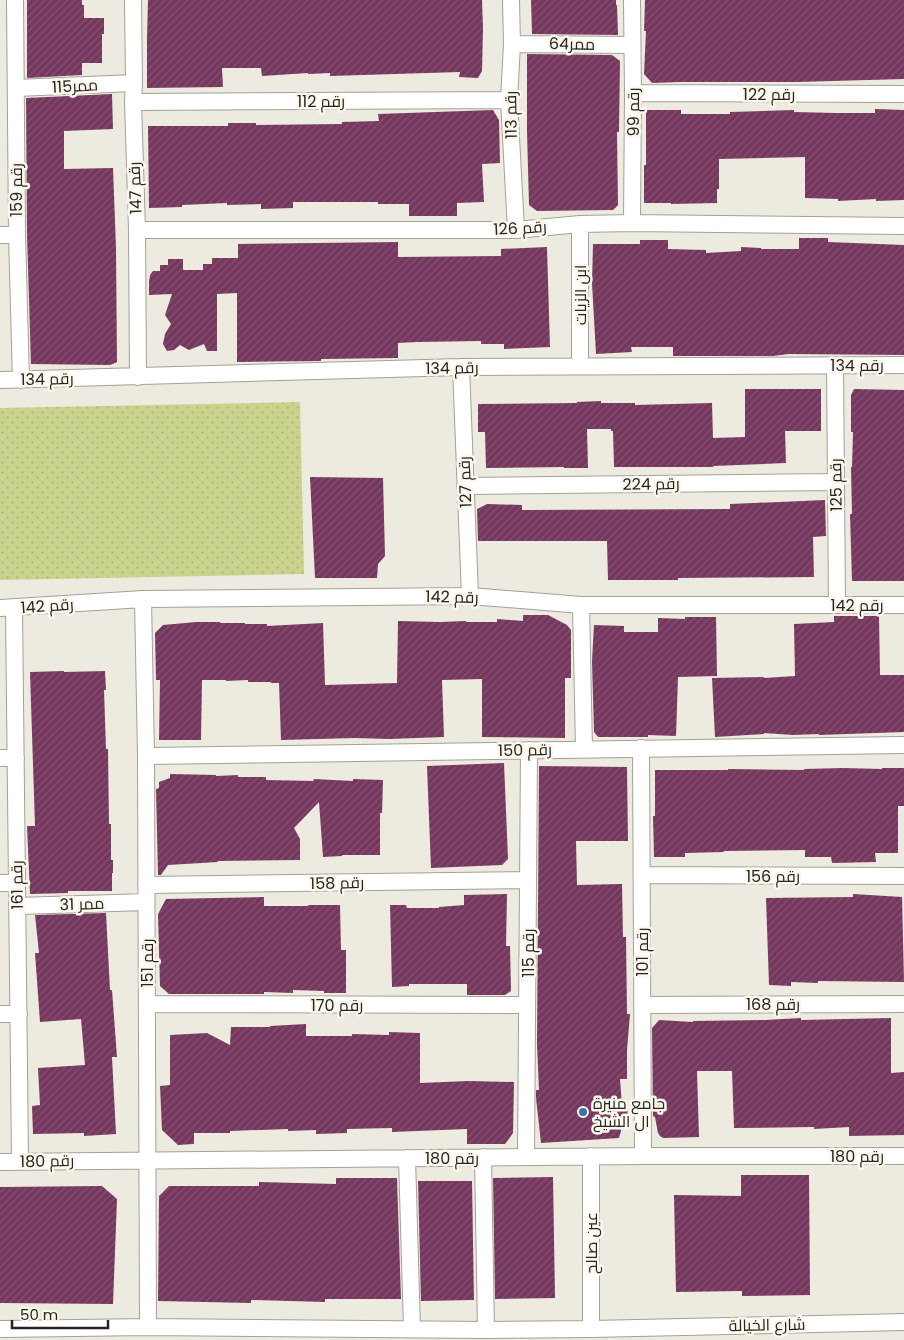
<svg xmlns="http://www.w3.org/2000/svg" width="904" height="1340" viewBox="0 0 904 1340" font-family="Poppins,Cairo,sans-serif">
<defs>
<pattern id="garden-dots" width="8" height="8" patternUnits="userSpaceOnUse" patternTransform="scale(1.25)"><rect width="8" height="8" fill="#cad38d"/><path d="M2 2h.1M6 6h.1" fill="none" stroke="#adb579" stroke-width="1.8" stroke-linecap="round"/></pattern>
<pattern id="building-hatch" width="6" height="6" patternUnits="userSpaceOnUse" patternTransform="scale(1.25)"><rect width="6" height="6" fill="#76375e"/><path d="M-1 1l2-2M0 6l6-6M5 7l2-2" fill="none" stroke="#845271"/></pattern>
</defs>
<rect width="100%" height="100%" fill="#edeadf"/>
<path fill="url(#garden-dots)" d="M300,402L304,574L0,580V408Z"/>
<path fill="url(#building-hatch)" d="M27,0H82V5H84V18H104V34H102V63H82V75L27,78Z
M148,0H482L483,28L482,71L478,78L459,77L460,72L330,76V73L308,74V73L262,76L261,68H222L223,87L147,88V38Z
M531,0H616V5H617L618,35L532,34Z
M645,0H904V79L797,82H681L652,83L644,74L646,31H644Z
M527,54L612,55L620,61L619,132H617L618,205L613,210L537,211L529,205L527,131Z
M112,94L113,129L64,131V169L113,168L116,248L117,362L110,365L31,364L27,235L26,98Z
M875,109L904,110V200L876,201V199L838,201V199L805,198V157L719,159V189H717V203L671,204V203H644V165H646V110H681V114H730V112L794,110V112L836,113H875Z
M493,110L499,120L500,163L482,164L484,202L457,203V216H409V204H378V202H293V208L261,209V204L227,205V203L182,205V207L149,208L148,126H228V123H256V125L342,124V122L379,121L378,114Z
M799,238H828V242L904,245V355L789,354L773,356H673V347H631L632,352L596,354L592,283L593,244H640V240H668V249L706,250V253L741,251V247L761,248V249H799Z
M398,242V257L501,256V249L547,247L550,347L504,349V344H481V341L417,342L398,343V358L321,359V361L237,362V293L217,294V351H207L204,344L189,350L180,345L174,350L167,351L163,344L165,334L171,324L165,315L172,294L149,295V282L150,275L153,271H160V265H168V259H183V270H203V264H212V258H238V244Z
M745,389H821V431H785L786,463L713,466V467H614L613,431H611V429H587L588,468H564V467L486,468L485,432H478V404L577,403V402L601,401V403H635V405L712,403L713,438L745,437Z
M854,389L904,390V581H852L850,514H852L851,467H852L853,432H851V395Z
M310,477L383,478L385,556L378,564L377,578H315Z
M825,500L826,536L813,537L814,577L678,578V580H608L607,541H478L477,509L487,504L522,505V510L730,509V504Z
M523,615H548L567,625L571,630V678H565V738L482,737V679L442,680L444,737L389,739L355,738L281,740L279,683H271V682H248V680L226,681V680H202L201,740H159L160,680H156L155,633L163,625L196,622H220V623H245V624H267V626L323,623L325,685L397,683L398,621L440,622L466,621V622H497V619L523,621Z
M834,616H879L880,675H904V732L819,735V734L793,735L764,733V734L715,737L712,678L764,677V678L795,676L794,624L834,622Z
M685,617H716L717,676L678,677L676,736L648,735V737H598L594,732L592,661L594,625L624,626V632H658V618L685,619Z
M64,671V672L105,671L106,690H104L106,749H108L109,824H111V860H113V873H112V891H68V893L30,894L27,826H35L30,672Z
M504,763L508,859L502,865L431,868L427,766Z
M539,766L627,767L628,841H576L577,885L622,884L623,937H626L627,1014H630L627,1050V1079H620L622,1106H627L628,1118H621L622,1127L619,1138L541,1143L536,1098V1090H539L537,1045Z
M843,768L882,769V768H904V806H898V853H875L876,862L832,863L831,857H805V850L724,851V852L685,853V857H654L653,816H655V770H728V769L804,770V769Z
M170,774L216,775V776L238,775V777H266V780L313,781L314,779L353,781V779L383,780L382,813H380V855H342V856L323,857L319,802L294,828L300,839V860L217,861L218,862L168,865L161,875H158L156,789L159,788V782L170,778Z
M507,894L506,946H510L511,991L505,995H467V984H409V986L392,987L390,905H406L407,908H439V907L464,905V895Z
M853,894L902,897L904,982L818,981V983L791,982V986L769,985L766,898L853,897Z
M264,897V906H308V905H340L341,950H346V993H324V991L293,990V993L264,992V994H169L160,986L158,914L166,899Z
M106,913L110,990H112L117,1057H112L116,1134L84,1136V1133L33,1134L32,1106L40,1105L38,1068L85,1065L81,1019L40,1022L35,953H39L35,915Z
M801,1018V1020L891,1018V1073L904,1072V1135L849,1136V1127L814,1129V1127L734,1128L732,1071H697L699,1137L663,1138L660,1136L658,1133L655,1117L653,1116L652,1028L659,1020L693,1022V1021L765,1020Z
M306,1024V1036H352V1034L389,1035V1032L420,1033V1083L468,1081L514,1082L513,1133L505,1144H467V1129L392,1132V1128L347,1129V1133L316,1134V1130L288,1131V1129L230,1131V1133H194V1144L178,1145L162,1130L160,1086L170,1085V1035L207,1033L230,1045L231,1027H270V1026Z
M741,1175H809L810,1295L742,1296V1291L676,1292L674,1195L741,1196Z
M553,1177L555,1298L495,1299L493,1178Z
M336,1178H397L401,1299H325V1302L251,1300V1303L158,1301L159,1196L169,1186H259V1182L336,1184Z
M418,1181H472L474,1300L421,1301Z
M102,1186L117,1199L113,1304L0,1303V1187Z"/>
<g fill="none" stroke-linecap="round" stroke-linejoin="round">
<defs>
<path id="minor" d="M15,0L17,235L21,380
M133,0L134,83L133,102L137,230L138,377
M511,0L512,44L509,100L516,230
M512,44L632,45
M16,88L134,83
M633,93L904,94
M133,102L509,100
M632,223L633,93L632,0
M137,230H516L580,224L632,223L904,226
M0,235H17
M835,365L837,605
M580,366V224
M461,367L470,596
M0,380L461,367L904,365
M465,486L836,482
M143,599L146,756L148,1327
M581,605L584,749
M0,608L143,599L470,596L581,605H904
M14,608L20,1161
M641,748L643,1156
M146,756L904,745
M0,758H16
M642,875L904,876
M0,883H17
M146,885L528,880
M18,906L146,902
M147,1004L527,1005
M642,1005L904,1004
M0,1014H19
M591,1156V1329
M483,1157L486,1330
M526,1157L529,750
M407,1158L412,1329
M0,1162L643,1156H904
M0,1329L148,1327L486,1330L591,1329L904,1322"/>
</defs>
<use href="#minor" stroke="#a3a096" stroke-width="18"/>
<use href="#minor" stroke="#fff" stroke-width="16"/>
</g>
<circle fill="#3475ab" stroke="#fbf7ec" stroke-width="2" cx="583" cy="1112" r="5"/>
<g text-anchor="middle" dominant-baseline="central" stroke-width="5" stroke-linejoin="round" paint-order="stroke">
<g font-size="16" fill="#262521" stroke="#fbf7ec">
<text transform="translate(572 44) rotate(1)">ممر64</text>
<text transform="translate(75 86) rotate(-3)">ممر115</text>
<text x="769" y="94">رقم 122</text>
<text x="321" y="101">رقم 112</text>
<text transform="translate(633 112) rotate(-90)">رقم 99</text>
<text transform="translate(511 115) rotate(-91)">رقم 113</text>
<text transform="translate(135 188) rotate(-92)">رقم 147</text>
<text transform="translate(16 190) rotate(-90)">رقم 159</text>
<text transform="translate(520 228) rotate(-3)">رقم 126</text>
<text transform="translate(580 295) rotate(-90)">ابن الزيات</text>
<text x="857" y="365">رقم 134</text>
<text transform="translate(452 368) rotate(-1)">رقم 134</text>
<text transform="translate(47 379) rotate(-1)">رقم 134</text>
<text transform="translate(465 482) rotate(-92)">رقم 127</text>
<text transform="translate(651 484) rotate(-1)">رقم 224</text>
<text transform="translate(836 485) rotate(-91)">رقم 125</text>
<text transform="translate(452 597) rotate(1)">رقم 142</text>
<text x="857" y="605">رقم 142</text>
<text transform="translate(47 606) rotate(-4)">رقم 142</text>
<text transform="translate(525 750) rotate(-1)">رقم 150</text>
<text x="773" y="876">رقم 156</text>
<text transform="translate(337 883) rotate(-1)">رقم 158</text>
<text transform="translate(17 885) rotate(-91)">رقم 161</text>
<text transform="translate(82 904) rotate(-2)">ممر 31</text>
<text transform="translate(642 952) rotate(-90)">رقم 101</text>
<text transform="translate(528 953) rotate(-90)">رقم 115</text>
<text transform="translate(147 963) rotate(-90)">رقم 151</text>
<text x="773" y="1004">رقم 168</text>
<text x="337" y="1005">رقم 170</text>
<text x="857" y="1156">رقم 180</text>
<text x="452" y="1158">رقم 180</text>
<text transform="translate(47 1161) rotate(-1)">رقم 180</text>
<text transform="translate(591 1243) rotate(-90)">عين صالح</text>
<text transform="translate(767 1325) rotate(-1)">شارع الخيالة</text>
</g>
<g font-size="16" fill="#262521" stroke="#fbf7ec" text-anchor="start">
<text x="593" y="1103">جامع منيرة<tspan x="593" dy="18">ال الشيخ</tspan></text>
</g>
</g>
<path d="M12 1320v8h96v-8" fill="none" stroke="#262521" stroke-width="2.5"/>
<text x="20" y="1320" font-size="15" fill="#262521" stroke="#fbf7ec" stroke-width="4" paint-order="stroke">50 m</text>
</svg>
